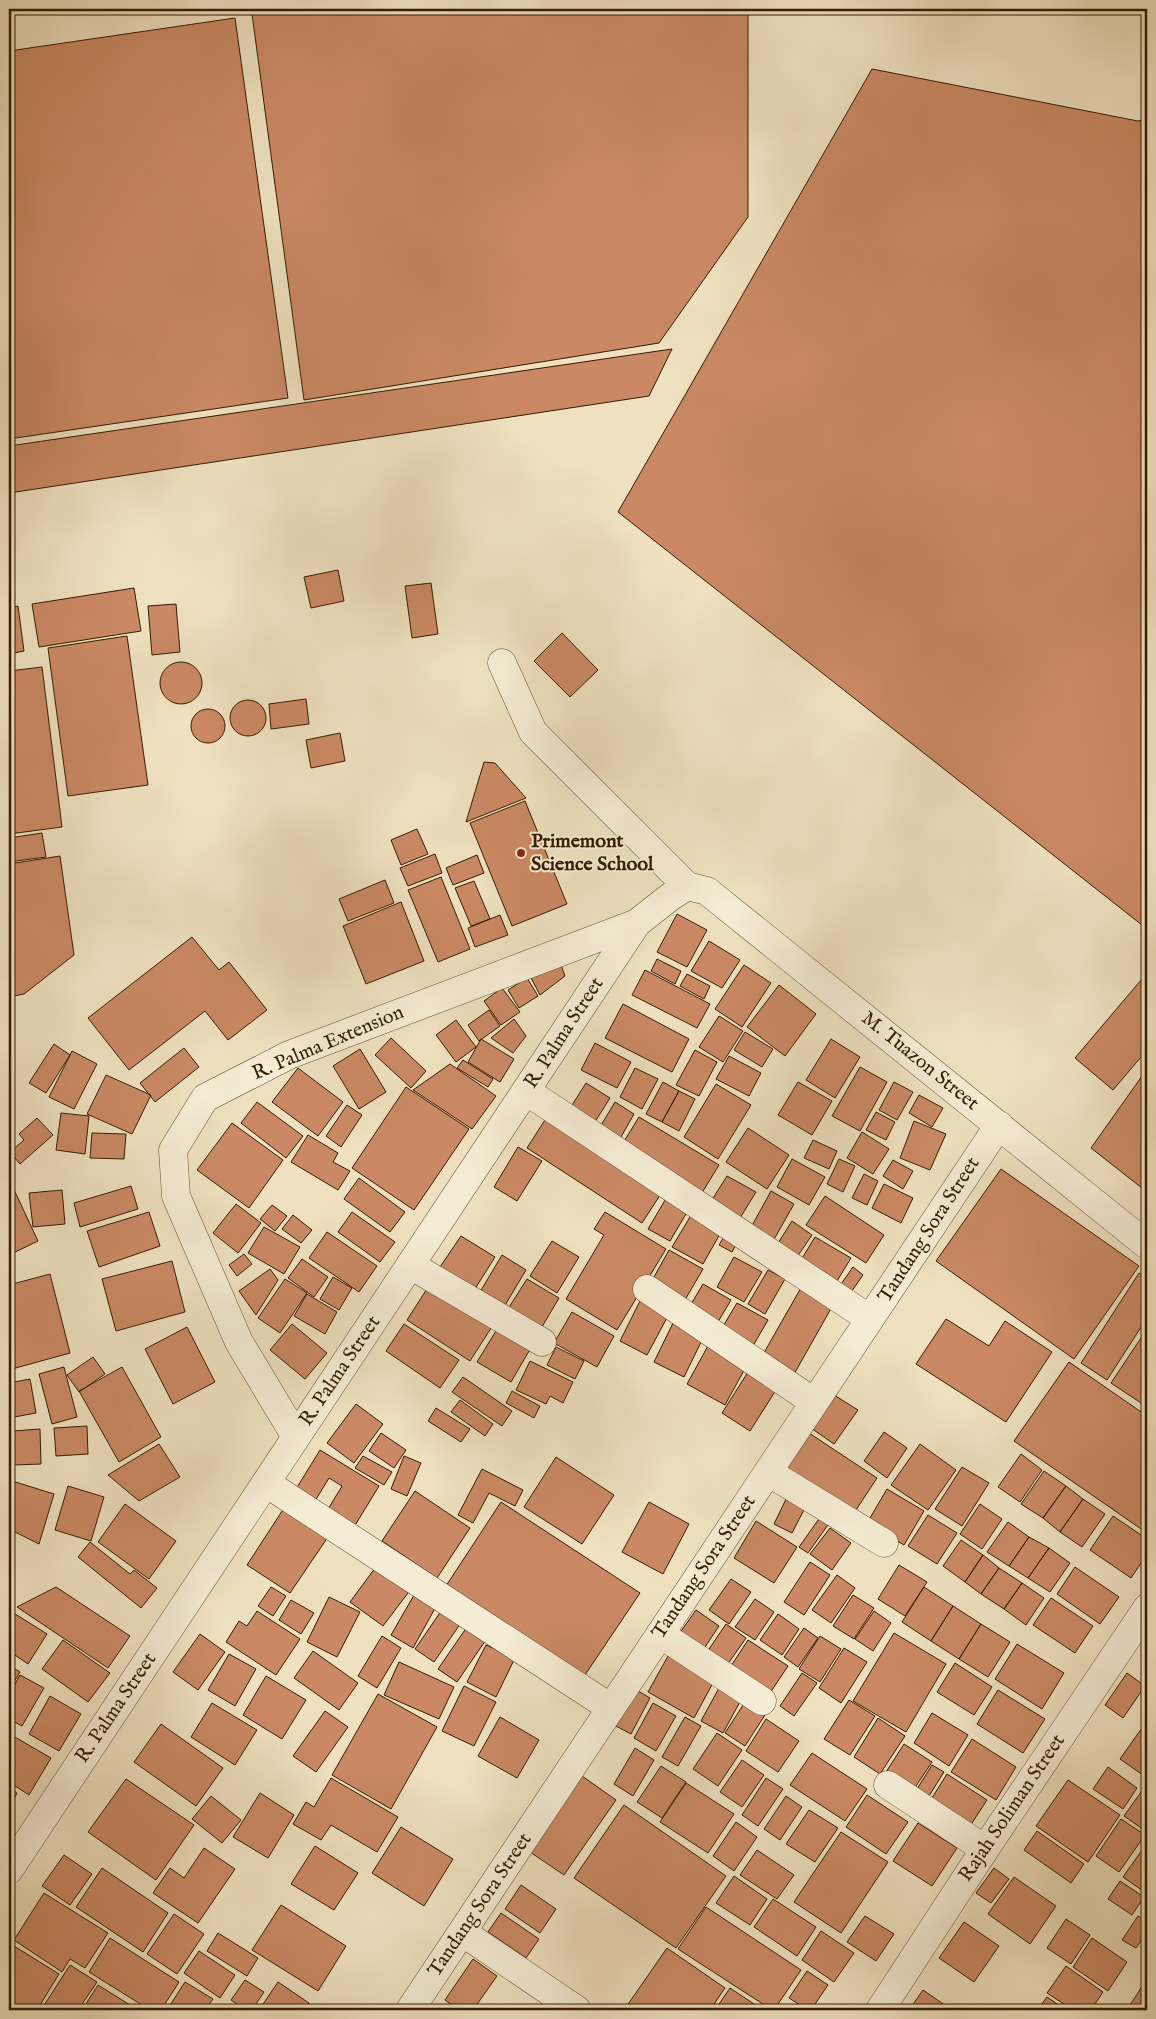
<svg xmlns="http://www.w3.org/2000/svg" width="1156" height="2019" viewBox="0 0 1156 2019" font-family="'IM FELL English',serif">
<rect width="100%" height="100%" fill="#efe1bf"/>
<filter id="stains"><feTurbulence type="fractalNoise" baseFrequency=".004" numOctaves="4"/><feColorMatrix values="0 0 0 0 .2 0 0 0 0 .09 0 0 0 0 .02 0 0 0 .5 -.17"/></filter>
<radialGradient id="worn" r=".72"><stop offset=".6" stop-color="#630" stop-opacity="0"/><stop offset="1" stop-color="#630" stop-opacity=".3"/></radialGradient>
<path fill="#ca8964" stroke="#351c00" d="M293,9H748V217L659,343L304,400L252,14Z
M235,18L288,398L9,439V51Z
M872,69L1138,121L1147,119V929L618,512Z
M672,349L649,396L9,493V446Z
M338,570L344,601L311,608L304,577Z
M431,583L438,634L412,638L405,586Z
M134,588L141,631L39,647L32,604Z
M176,604L180,652L152,655L148,606Z
M18,606L24,651L9,654V608Z
M562,633L598,670L570,697L534,661Z
M127,636L148,785L68,796L48,648Z
M160 683a21 21 0 1 1 42 0a21 21 0 1 1-42 0Z
M42,667L62,827L9,834V671Z
M306,699L309,724L271,729L269,704Z
M230 718a18 18 0 1 1 36 0a18 18 0 1 1-36 0Z
M191 726a17 17 0 1 1 34 0a17 17 0 1 1-34 0Z
M340,733L345,761L311,768L306,740Z
M484,762L495,763L526,798L466,822Z
M525,801L567,904L512,926L470,823Z
M417,829L428,854L401,865L391,840Z
M42,833L46,857L9,862V838Z
M435,854L442,873L408,886L400,868Z
M477,855L484,873L453,885L446,868Z
M60,856L74,955L24,994L9,997V864Z
M441,877L470,949L438,962L408,890Z
M385,880L394,903L348,921L339,899Z
M474,881L490,919L471,926L455,888Z
M401,902L424,961L366,984L343,926Z
M677,914L707,930L687,967L657,952Z
M500,915L508,935L475,947L468,928Z
M192,937L219,970L229,962L267,1010L228,1040L205,1011L129,1070L88,1018Z
M709,941L740,960L722,988L691,971Z
M657,959L681,971L675,984L651,971Z
M561,965L565,976L540,995L530,976Z
M744,965L771,983L742,1027L715,1009Z
M645,970L710,1004L697,1028L632,995Z
M1147,973V1050L1113,1090L1075,1058Z
M687,974L710,986L704,999L680,986Z
M527,978L538,996L519,1008L508,990Z
M779,985L816,1014L785,1056L747,1027Z
M502,988L520,1012L501,1025L484,1001Z
M623,1004L689,1039L672,1072L605,1038Z
M489,1010L500,1026L479,1041L468,1025Z
M719,1016L743,1031L723,1062L699,1047Z
M514,1019L526,1036L513,1053L491,1038Z
M456,1020L476,1047L456,1062L436,1035Z
M745,1032L773,1049L762,1067L734,1050Z
M391,1038L426,1071L411,1088L375,1055Z
M481,1039L514,1059L500,1082L468,1062Z
M831,1039L860,1057L835,1098L806,1080Z
M595,1043L631,1062L617,1088L581,1070Z
M54,1044L70,1055L46,1093L29,1083Z
M184,1048L199,1067L155,1102L140,1083Z
M360,1049L386,1092L359,1109L333,1066Z
M695,1050L717,1062L699,1096L676,1085Z
M72,1051L97,1064L74,1109L49,1097Z
M729,1056L761,1073L749,1096L716,1079Z
M463,1060L493,1079L488,1087L457,1068Z
M450,1064L496,1096L472,1129L413,1090Z
M860,1067L887,1082L860,1131L832,1116Z
M298,1068L343,1102L318,1136L272,1102Z
M635,1068L658,1079L642,1109L620,1097Z
M1147,1069V1192L1091,1148Z
M106,1075L151,1095L132,1134L87,1114Z
M663,1082L679,1091L662,1122L646,1114Z
M798,1082L832,1101L812,1135L778,1115Z
M894,1082L913,1092L897,1120L879,1110Z
M586,1083L610,1098L593,1125L569,1110Z
M716,1084L751,1105L718,1159L684,1137Z
M406,1087L469,1129L414,1210L352,1168Z
M679,1091L695,1099L679,1131L662,1122Z
M919,1095L943,1108L932,1127L909,1113Z
M257,1102L303,1136L286,1158L241,1123Z
M615,1102L634,1114L617,1144L597,1132Z
M347,1105L362,1115L341,1147L326,1136Z
M550,1112L666,1186L642,1223L527,1148Z
M876,1112L895,1122L886,1140L866,1130Z
M61,1113L89,1116L85,1154L56,1150Z
M639,1117L719,1165L700,1196L620,1148Z
M37,1118L53,1135L20,1164L10,1152L24,1140L19,1134Z
M914,1121L946,1134L930,1170L900,1158Z
M232,1123L283,1160L249,1208L197,1170Z
M748,1128L789,1155L767,1189L726,1162Z
M862,1132L889,1149L873,1174L847,1158Z
M92,1133L126,1134L124,1159L90,1158Z
M308,1135L338,1153L333,1162L350,1171L338,1190L291,1162Z
M813,1140L837,1151L829,1169L804,1158Z
M518,1147L542,1161L517,1201L494,1187Z
M792,1159L825,1177L809,1205L777,1187Z
M839,1159L855,1166L843,1192L827,1184Z
M893,1160L913,1171L903,1189L883,1176Z
M1001,1169L1139,1266L1074,1359L936,1261Z
M864,1174L878,1181L867,1205L852,1198Z
M727,1176L756,1192L737,1223L708,1206Z
M359,1178L405,1212L390,1232L344,1199Z
M9,1179L38,1241L9,1255Z
M884,1184L913,1198L901,1223L872,1208Z
M131,1186L138,1209L80,1227L74,1203Z
M62,1190L65,1224L33,1227L29,1193Z
M671,1190L693,1202L670,1241L648,1229Z
M771,1191L794,1204L772,1243L749,1231Z
M825,1196L884,1235L866,1263L806,1225Z
M236,1204L261,1223L238,1253L213,1233Z
M272,1205L287,1216L275,1231L260,1219Z
M696,1207L725,1225L703,1264L672,1247Z
M149,1212L160,1246L99,1267L87,1231Z
M352,1212L395,1242L380,1262L338,1232Z
M605,1212L666,1249L617,1330L566,1299L604,1235L594,1229Z
M293,1215L312,1230L301,1243L282,1229Z
M792,1221L812,1235L795,1260L775,1248Z
M264,1227L300,1247L284,1274L248,1253Z
M728,1230L740,1237L732,1252L719,1245Z
M327,1232L377,1266L359,1292L309,1258Z
M461,1236L495,1257L473,1292L438,1270Z
M815,1237L851,1258L834,1286L798,1265Z
M552,1241L579,1257L557,1293L530,1276Z
M669,1250L703,1269L682,1305L649,1286Z
M244,1254L252,1264L237,1276L229,1265Z
M502,1255L526,1270L501,1312L477,1297Z
M734,1257L762,1272L744,1302L717,1287Z
M302,1259L328,1277L314,1297L288,1278Z
M172,1261L185,1312L116,1331L102,1279Z
M853,1267L863,1275L849,1295L839,1287Z
M270,1269L278,1280L256,1315L239,1291Z
M768,1270L785,1279L765,1314L748,1304Z
M1139,1273L1147,1278V1318L1107,1380L1081,1363Z
M50,1274L70,1353L12,1369L9,1356V1285Z
M333,1277L352,1288L339,1310L320,1299Z
M285,1279L307,1293L280,1333L258,1318Z
M527,1279L559,1298L539,1332L506,1312Z
M432,1281L495,1322L470,1361L407,1320Z
M703,1284L731,1300L715,1327L687,1311Z
M802,1286L833,1305L793,1376L761,1358Z
M307,1294L337,1312L325,1334L294,1316Z
M641,1299L669,1314L647,1355L620,1341Z
M737,1303L768,1320L750,1351L719,1333Z
M572,1312L614,1336L597,1367L554,1343Z
M946,1319L989,1346L1005,1321L1052,1352L1006,1422L916,1364Z
M673,1323L703,1338L684,1377L654,1362Z
M292,1324L327,1353L305,1379L270,1350Z
M404,1324L459,1360L440,1388L386,1351Z
M499,1326L532,1346L511,1382L477,1362Z
M187,1327L215,1382L173,1404L145,1349Z
M1147,1329V1407L1111,1383Z
M709,1344L747,1365L725,1405L687,1384Z
M556,1347L584,1361L575,1379L547,1365Z
M93,1357L105,1374L79,1392L67,1375Z
M530,1361L573,1382L563,1403L550,1396L546,1404L516,1390Z
M1069,1362L1147,1416V1533L1014,1441Z
M64,1367L77,1417L52,1424L39,1374Z
M122,1367L161,1437L119,1462L79,1391Z
M748,1372L776,1390L750,1431L722,1413Z
M463,1377L512,1411L502,1426L452,1392Z
M30,1379L36,1413L9,1418V1383Z
M512,1391L540,1406L534,1418L506,1403Z
M834,1395L858,1410L834,1444L811,1428Z
M460,1400L493,1424L485,1436L451,1412Z
M356,1404L383,1424L354,1463L327,1443Z
M436,1408L470,1429L461,1442L428,1421Z
M87,1426L88,1454L56,1456L54,1428Z
M40,1429L41,1464L14,1465L13,1431Z
M884,1432L907,1448L887,1478L864,1461Z
M381,1433L406,1450L394,1468L369,1451Z
M809,1433L877,1478L854,1513L786,1469Z
M159,1444L180,1477L139,1501L108,1475Z
M920,1444L956,1470L928,1510L891,1485Z
M320,1450L379,1486L354,1527L327,1511L342,1486L329,1478L315,1501L296,1489Z
M1021,1454L1042,1470L1020,1502L998,1487Z
M363,1456L392,1472L384,1485L355,1468Z
M404,1456L421,1463L407,1496L391,1489Z
M556,1457L614,1495L582,1544L524,1507Z
M962,1467L989,1483L962,1526L935,1509Z
M482,1469L523,1490L515,1506L489,1493L473,1523L458,1515Z
M1044,1471L1066,1486L1043,1518L1021,1504Z
M9,1480L54,1494L39,1544L9,1529Z
M68,1486L104,1497L91,1541L55,1530Z
M1066,1486L1083,1499L1060,1532L1043,1518Z
M887,1489L924,1511L904,1545L867,1523Z
M415,1491L470,1528L437,1578L382,1541Z
M788,1495L807,1504L792,1533L774,1524Z
M1083,1499L1105,1514L1082,1547L1060,1532Z
M501,1502L640,1593L583,1678L444,1589Z
M649,1502L689,1524L663,1574L622,1552Z
M125,1504L176,1541L149,1579L98,1542Z
M980,1504L1002,1519L982,1549L960,1534Z
M286,1505L330,1534L290,1593L247,1565Z
M928,1515L957,1533L937,1564L908,1546Z
M821,1516L830,1522L808,1553L799,1547Z
M1113,1516L1147,1539V1554L1131,1578L1090,1550Z
M756,1521L797,1547L774,1583L734,1558Z
M1008,1522L1029,1537L1009,1566L987,1552Z
M830,1528L851,1543L832,1570L810,1554Z
M1029,1537L1049,1548L1028,1578L1009,1566Z
M961,1540L983,1555L965,1582L943,1566Z
M90,1542L130,1574L134,1570L157,1588L141,1608L78,1557Z
M1049,1548L1070,1563L1050,1592L1028,1578Z
M983,1555L999,1568L981,1594L965,1582Z
M381,1560L414,1585L383,1626L350,1602Z
M810,1562L830,1575L804,1615L784,1602Z
M899,1565L927,1582L905,1616L878,1599Z
M1075,1567L1119,1597L1100,1624L1057,1594Z
M999,1568L1022,1583L1004,1609L981,1594Z
M837,1575L855,1588L831,1623L812,1610Z
M731,1579L751,1592L729,1624L709,1610Z
M1022,1583L1044,1598L1026,1625L1004,1609Z
M56,1587L130,1636L108,1668L17,1607Z
M271,1587L286,1596L273,1616L258,1606Z
M924,1587L953,1606L931,1641L902,1622Z
M417,1590L438,1603L413,1648L391,1635Z
M853,1595L874,1608L854,1639L833,1626Z
M329,1597L360,1612L337,1657L307,1642Z
M1051,1598L1093,1626L1075,1653L1033,1625Z
M755,1599L774,1612L755,1640L735,1627Z
M291,1600L314,1613L301,1634L279,1620Z
M446,1604L465,1617L434,1662L415,1649Z
M953,1606L981,1624L959,1659L931,1641Z
M696,1610L719,1626L701,1653L677,1637Z
M257,1611L300,1639L276,1675L226,1642L239,1621L247,1626Z
M874,1611L891,1623L873,1651L855,1639Z
M12,1612L47,1634L28,1664L9,1651V1616Z
M778,1614L799,1629L782,1655L760,1640Z
M469,1624L488,1637L457,1682L438,1669Z
M726,1624L746,1638L725,1668L705,1655Z
M981,1624L1010,1642L988,1677L959,1659Z
M804,1628L818,1638L798,1667L784,1657Z
M894,1633L946,1664L906,1732L853,1701Z
M200,1634L225,1652L198,1690L173,1672Z
M382,1636L401,1648L377,1688L358,1676Z
M820,1636L841,1649L820,1682L799,1669Z
M63,1640L110,1673L88,1702L42,1669Z
M748,1640L788,1666L768,1696L729,1669Z
M1147,1641V1655L1141,1651Z
M1017,1644L1064,1673L1042,1709L995,1679Z
M486,1645L515,1658L496,1697L467,1682Z
M844,1648L867,1662L841,1703L819,1688Z
M313,1651L358,1683L339,1710L294,1678Z
M229,1654L256,1669L235,1706L208,1690Z
M668,1656L714,1681L694,1718L648,1692Z
M399,1662L454,1687L439,1719L384,1695Z
M955,1663L992,1687L974,1715L937,1692Z
M9,1665L20,1672L9,1690Z
M802,1673L817,1683L794,1716L780,1706Z
M1127,1673L1145,1686L1123,1718L1105,1705Z
M20,1675L44,1688L22,1726L9,1719V1695Z
M266,1676L306,1700L282,1739L243,1715Z
M464,1686L496,1702L474,1746L442,1731Z
M633,1688L650,1698L631,1734L612,1724Z
M719,1688L741,1700L723,1733L701,1721Z
M998,1690L1045,1719L1023,1753L977,1724Z
M378,1694L437,1727L391,1809L332,1775Z
M50,1696L81,1714L59,1751L29,1734Z
M849,1700L875,1716L850,1755L824,1739Z
M745,1702L765,1715L745,1746L725,1733Z
M212,1703L257,1730L235,1765L191,1737Z
M653,1703L676,1716L656,1751L634,1738Z
M325,1711L348,1727L316,1772L293,1756Z
M932,1713L968,1735L949,1766L914,1743Z
M500,1717L539,1740L517,1778L478,1756Z
M685,1717L701,1726L678,1766L662,1757Z
M878,1718L905,1736L880,1774L854,1757Z
M766,1719L799,1741L778,1772L746,1751Z
M1147,1721V1778L1120,1759Z
M161,1724L223,1768L196,1806L134,1762Z
M717,1733L742,1750L718,1786L693,1769Z
M13,1736L51,1758L29,1795L9,1782V1743Z
M972,1739L1016,1767L996,1800L951,1772Z
M904,1744L932,1762L914,1789L886,1772Z
M635,1748L654,1760L633,1796L614,1784Z
M812,1753L867,1789L845,1821L790,1785Z
M742,1760L764,1775L742,1807L720,1792Z
M932,1765L944,1772L929,1796L917,1789Z
M661,1766L686,1782L662,1818L637,1802Z
M1108,1767L1137,1788L1123,1809L1093,1789Z
M947,1774L987,1800L970,1826L930,1801Z
M582,1776L616,1800L564,1875L530,1852Z
M331,1778L398,1817L377,1852L331,1825L321,1840L293,1824L306,1802L314,1807Z
M766,1778L783,1789L758,1826L742,1815Z
M126,1779L194,1825L156,1880L88,1832Z
M1068,1780L1120,1815L1088,1862L1036,1826Z
M686,1783L734,1814L708,1853L660,1822Z
M9,1788L17,1793L9,1808Z
M1141,1792L1147,1796V1826L1144,1830L1124,1816Z
M260,1793L294,1815L268,1858L233,1837Z
M867,1795L908,1822L886,1854L846,1827Z
M211,1796L241,1820L222,1843L192,1819Z
M786,1796L802,1807L780,1840L764,1829Z
M624,1805L726,1876L676,1948L574,1878Z
M809,1810L838,1828L815,1862L786,1844Z
M1121,1819L1145,1835L1119,1872L1096,1856Z
M736,1822L757,1837L734,1871L713,1856Z
M918,1823L957,1848L932,1886L893,1861Z
M401,1827L453,1859L424,1906L372,1873Z
M1037,1831L1084,1864L1071,1883L1024,1850Z
M841,1832L888,1862L841,1933L794,1902Z
M1147,1843V1891L1146,1893L1123,1877Z
M315,1846L358,1873L334,1910L291,1884Z
M204,1848L235,1869L198,1923L153,1893L170,1868L184,1878Z
M757,1850L794,1875L777,1899L740,1875Z
M64,1855L92,1874L70,1905L42,1886Z
M102,1868L168,1913L143,1952L76,1907Z
M994,1868L1009,1879L991,1903L976,1893Z
M734,1876L767,1899L750,1925L716,1903Z
M1014,1877L1056,1906L1030,1944L988,1914Z
M1120,1881L1144,1897L1132,1915L1108,1899Z
M521,1885L556,1909L540,1933L505,1909Z
M44,1893L108,1933L85,1968L70,1959L62,1972L14,1940Z
M773,1899L816,1927L797,1956L754,1927Z
M281,1905L346,1946L318,1991L252,1950Z
M706,1907L801,1970L774,2010H772L678,1949Z
M501,1913L539,1939L526,1958L488,1932Z
M174,1914L204,1934L177,1974L147,1954Z
M865,1916L894,1934L876,1961L847,1942Z
M1138,1916L1147,1921V1932L1136,1948L1122,1940Z
M1066,1919L1090,1935L1071,1964L1047,1948Z
M964,1922L999,1946L974,1982L939,1958Z
M821,1931L854,1953L834,1982L802,1960Z
M218,1933L258,1958L247,1976L207,1951Z
M110,1938L179,1982L161,2010H150L89,1972Z
M1092,1938L1127,1962L1108,1991L1073,1967Z
M14,1946L59,1974L37,2010H9V1955Z
M667,1948L725,1988L710,2010H624Z
M199,1951L235,1975L220,1998L184,1973Z
M473,1959L497,1976L473,2010H459L445,2000Z
M70,1965L97,1982L78,2010H41Z
M1066,1966L1103,1992L1091,2010H1073L1047,1993Z
M807,1971L828,1985L811,2010H808L789,1998Z
M1147,1979V2010H1131L1128,2008Z
M245,1980L264,1992L252,2010H246L231,2000Z
M185,1982L213,1999L205,2010H167Z
M278,1982L309,2003L305,2010H259Z
M98,1985L138,2010H82Z
M730,1988L763,2010H715Z
M923,1990L952,2010H909Z
M1047,1997L1066,2010L1038,2009Z"/>
<g fill="none" stroke-linecap="round" stroke-linejoin="round">
<defs>
<path id="minor" d="M502,663L533,732L687,886
M687,886L707,891L1147,1245
M526,1091L870,1319
M410,1265L542,1342
M647,1289L814,1402
M296,1437L239,1342L176,1196L173,1150L205,1098L289,1055L637,923
M768,1472L884,1543
M266,1483L611,1708
M660,1634L762,1701
M888,1785L985,1849
M9,1870L637,923L670,897L687,886
M462,1932L577,2010
M410,2010L999,1125
M880,2010L985,1849L1147,1608"/>
</defs>
<use href="#minor" stroke="#644d30" stroke-width="29"/>
<use href="#minor" stroke="#f5ecd5" stroke-width="28"/>
</g>
<circle fill="#8f2418" stroke="#f5ecd5" stroke-width="2" cx="521" cy="853" r="5"/>
<g text-anchor="middle" dominant-baseline="central" stroke-width="4" stroke-linejoin="round" paint-order="stroke">
<g font-size="20" font-weight="bold" fill="#351c00" stroke="#f5ecd5" text-anchor="start">
<text x="531" y="841">Primemont<tspan x="531" dy="23">Science School</tspan></text>
</g>
<g font-size="20" fill="#351c00" stroke="#f5ecd5">
<text transform="translate(564 1033) rotate(-57)">R. Palma Street</text>
<text transform="translate(328 1043) rotate(-23)">R. Palma Extension</text>
<text transform="translate(920 1061) rotate(39)">M. Tuazon Street</text>
<text transform="translate(929 1230) rotate(-57)">Tandang Sora Street</text>
<text transform="translate(340 1371) rotate(-56)">R. Palma Street</text>
<text transform="translate(704 1567) rotate(-56)">Tandang Sora Street</text>
<text transform="translate(116 1708) rotate(-56)">R. Palma Street</text>
<text transform="translate(1012 1808) rotate(-56)">Rajah Soliman Street</text>
<text transform="translate(480 1905) rotate(-56)">Tandang Sora Street</text>
</g>
</g>
<rect width="1156" height="2019" fill="none" stroke="#efe1bf" stroke-width="30"/>
<rect x="10" y="10" width="1136" height="1999" fill="none" stroke="#351c00" stroke-width="2.5"/>
<rect x="15" y="15" width="1126" height="1989" fill="none" stroke="#351c00"/>
<rect width="100%" height="100%" filter="url(#stains)"/>
<rect width="100%" height="100%" fill="url(#worn)"/>
</svg>
